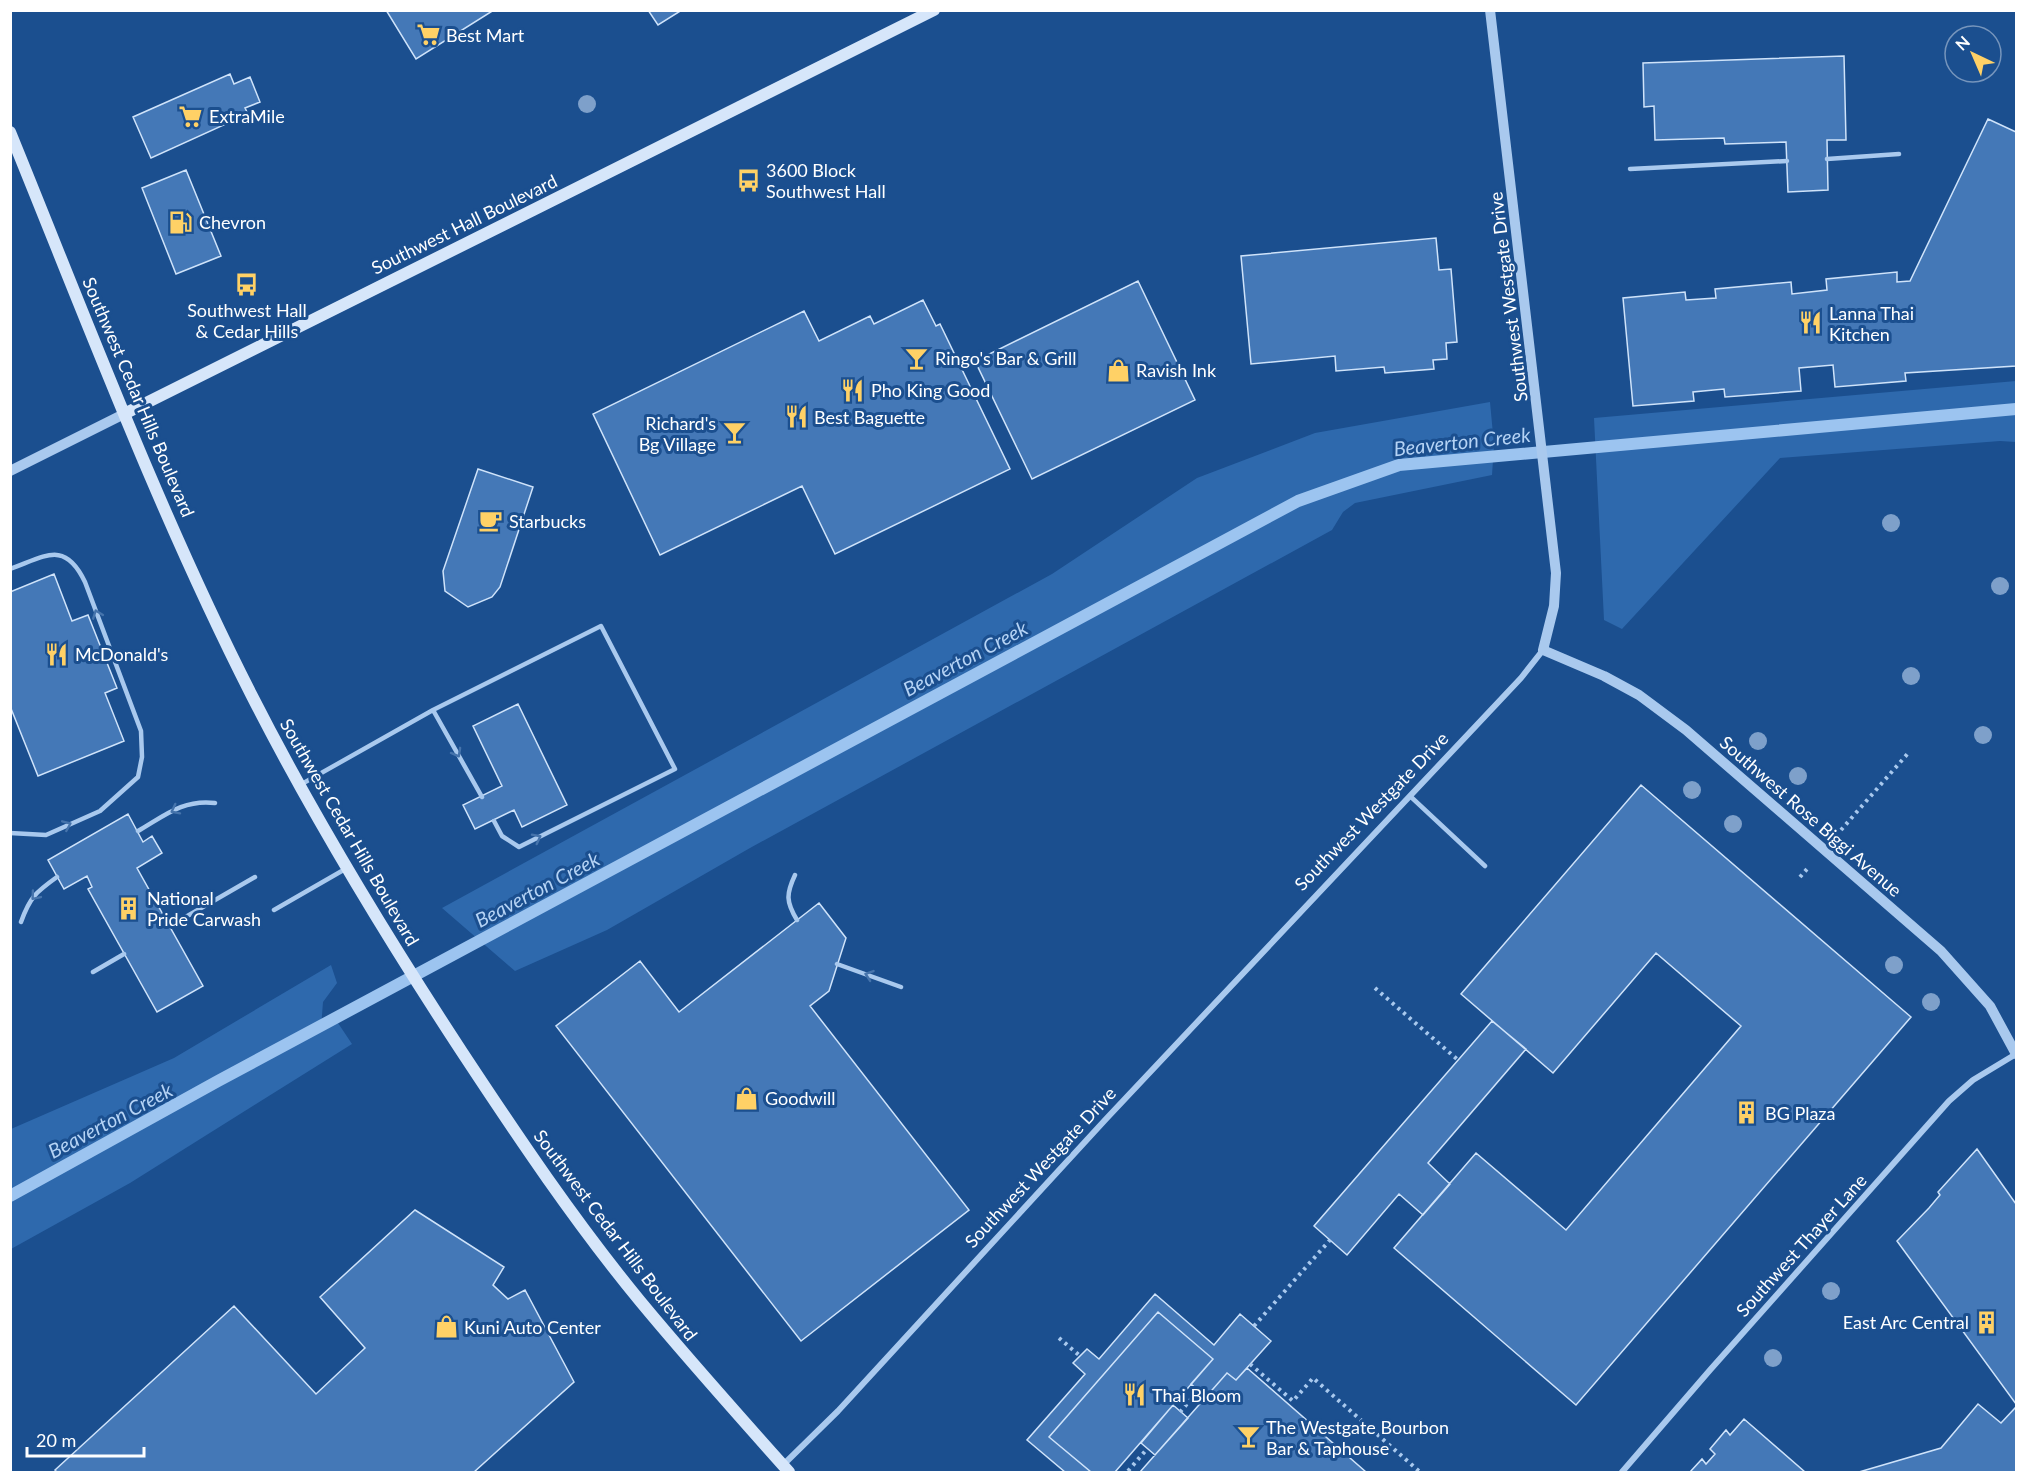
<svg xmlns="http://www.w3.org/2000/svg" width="2027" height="1483" viewBox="0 0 2027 1483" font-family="Lato,sans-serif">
<rect width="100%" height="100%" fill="#1b4f8f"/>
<path fill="#2e69ad" d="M2016,381V442L2000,441L1780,458L1622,629L1604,620L1594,418Z
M1490,402L1494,445L1492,475L1355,503L1343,512L1332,530L750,848L607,930L515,971L442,908L1052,574L1197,478L1315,433Z
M331,965L337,983L323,1002L321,1028L336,1020L352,1044L130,1183L11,1249V1129L174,1058Z"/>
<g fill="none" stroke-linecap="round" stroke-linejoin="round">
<path stroke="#9cc4f0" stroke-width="12" d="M10,1196L218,1081L1298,501L1399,465L2016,409"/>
</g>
<path fill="#4478b7" stroke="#cfe3fa" stroke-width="1.5" d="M386,10H494L416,59Z
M648,10H682L658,25Z
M1844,56L1846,140H1827L1828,190L1788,192L1786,142L1725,144L1724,138L1655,140L1654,106L1644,107L1643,63Z
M230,74L234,84L250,77L260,102L245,108L248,114L151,158L133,117Z
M1988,119L2016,132V366L1905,373L1906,381L1835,387L1833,365L1799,368L1801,391L1725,397L1724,389L1693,392L1694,401L1633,406L1623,298L1685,292L1686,300L1716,298L1715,289L1791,282L1792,294L1827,290L1826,279L1897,272V282L1910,281Z
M186,170L221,256L176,274L142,188Z
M1436,238L1439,270L1451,269L1457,342L1446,343L1447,359L1433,360L1434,369L1385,373L1384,367L1336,371L1335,356L1251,364L1241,256Z
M1138,281L1195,400L1032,479L975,361Z
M923,300L936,326L940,324L1010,469L835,554L802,486L660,555L593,414L804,311L819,341L870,316L874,324Z
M478,469L533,487L500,587L492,597L468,607L445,591L443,571Z
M54,574L72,621L88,615L117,688L105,693L124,741L38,776L10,706V592Z
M518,704L567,805L522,827L514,810L475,829L463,805L502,786L473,726Z
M1641,785L1911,1017L1576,1405L1394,1248L1476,1153L1566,1230L1741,1026L1656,953L1553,1073L1461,994Z
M128,814L143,842L152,836L162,853L137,868L203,986L157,1012L88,889L92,887L87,876L64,889L48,860Z
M819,903L846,938L829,991L810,1006L969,1210L801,1341L556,1026L640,961L679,1012Z
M1492,1021L1526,1049L1428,1163L1450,1184L1423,1215L1399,1194L1347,1255L1314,1226Z
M1977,1149L2016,1204V1404L1897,1241L1929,1208L1940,1195L1938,1192Z
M415,1210L504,1267L493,1285L508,1299L525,1290L574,1382L474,1472H57L55,1470L234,1306L316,1394L365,1348L320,1297Z
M1155,1294L1214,1345L1240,1314L1271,1341L1236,1380L1227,1373L1206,1397L1191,1384L1213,1359L1158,1312L1049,1437L1091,1472H1065L1027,1440L1085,1374L1073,1363L1087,1349L1099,1359Z
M1158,1312L1213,1359L1115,1472H1091L1049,1437Z
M1247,1368L1366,1472H1140L1227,1373L1236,1380Z
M1978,1404L2001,1423L2016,1407V1472H1859L1941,1448Z
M1173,1405L1188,1418L1155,1455L1141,1443Z
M1744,1419L1805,1472H1690L1702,1459L1706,1464L1715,1454L1710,1449L1726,1430L1730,1435Z"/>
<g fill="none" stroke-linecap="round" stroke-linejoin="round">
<path stroke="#a9c9ee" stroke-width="4" stroke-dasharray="3 4.5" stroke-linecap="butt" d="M1841,830L1910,751
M1800,877L1807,869
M1375,988L1458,1060
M1254,1326L1330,1240
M1059,1338L1080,1356
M1250,1364L1293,1401L1313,1378L1420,1472
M1180,1412L1199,1390
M1128,1471L1147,1449"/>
<path stroke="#a9c9ee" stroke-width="4.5" d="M1827,159L1899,154
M1630,169L1787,161
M10,569C46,556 65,540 85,582L141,731L142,757L138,777L100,811L46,835L10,833
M433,710L482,797
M300,785L433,710L601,626L675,769L519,847L502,836L494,821
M1410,796L1485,866
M138,831C164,816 183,799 215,803
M795,875C786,894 786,902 797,920
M274,910L347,868
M21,922C30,897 36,892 57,877
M170,926L255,877
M837,964L901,987
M93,972L124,954"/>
<path stroke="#a9c9ee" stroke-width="6" d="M783,1465L838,1411L1106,1119L1521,678L1543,650
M1622,1472L1710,1370L1949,1101L1973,1080L2016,1054"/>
<path stroke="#a9c9ee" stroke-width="10" d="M1490,10L1556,573L1554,606L1543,650L1604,676L1639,695L1686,730L1941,951L1990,1006L2016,1054
M10,471L126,413"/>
<path stroke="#d6e6fa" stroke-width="12" d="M10,132C87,321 159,513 251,694C314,818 386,936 462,1052C518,1137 575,1222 640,1301C688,1359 739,1416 789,1472
M126,413L934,10"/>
</g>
<g fill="#7ea0ca">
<circle cx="587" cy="104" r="9"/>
<circle cx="1891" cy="523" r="9"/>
<circle cx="2000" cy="586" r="9"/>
<circle cx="1911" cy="676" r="9"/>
<circle cx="1983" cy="735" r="9"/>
<circle cx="1758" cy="741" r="9"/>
<circle cx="1798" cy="776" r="9"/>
<circle cx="1692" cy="790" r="9"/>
<circle cx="1733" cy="824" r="9"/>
<circle cx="1894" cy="965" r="9"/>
<circle cx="1931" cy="1002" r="9"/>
<circle cx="1831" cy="1291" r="9"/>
<circle cx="1773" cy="1358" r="9"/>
</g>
<defs><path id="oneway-chevron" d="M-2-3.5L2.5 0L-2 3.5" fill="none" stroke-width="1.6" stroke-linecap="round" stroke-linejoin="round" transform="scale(1.5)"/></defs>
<g stroke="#4674ac">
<use href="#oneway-chevron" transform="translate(97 614) rotate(-111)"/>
<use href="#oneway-chevron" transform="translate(457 753) rotate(61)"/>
<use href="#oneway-chevron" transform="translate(175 810) rotate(153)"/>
<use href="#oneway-chevron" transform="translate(67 825) rotate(-23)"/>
<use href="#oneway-chevron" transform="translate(537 838) rotate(-27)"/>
<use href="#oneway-chevron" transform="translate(35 896) rotate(130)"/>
<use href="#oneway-chevron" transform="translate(869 975) rotate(-161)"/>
</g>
<defs>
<symbol id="supermarket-bare" viewBox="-9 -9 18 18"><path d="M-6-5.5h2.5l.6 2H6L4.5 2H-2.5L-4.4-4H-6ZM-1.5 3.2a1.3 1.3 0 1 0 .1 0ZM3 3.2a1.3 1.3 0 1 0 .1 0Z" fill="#ffd166" stroke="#1b4f8f" stroke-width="2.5" paint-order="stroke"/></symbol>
<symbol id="bus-bare" viewBox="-9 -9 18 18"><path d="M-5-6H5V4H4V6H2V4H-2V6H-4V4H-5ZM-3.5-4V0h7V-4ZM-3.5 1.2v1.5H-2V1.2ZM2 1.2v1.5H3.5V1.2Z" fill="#ffd166" stroke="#1b4f8f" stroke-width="2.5" paint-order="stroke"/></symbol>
<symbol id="fuel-bare" viewBox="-9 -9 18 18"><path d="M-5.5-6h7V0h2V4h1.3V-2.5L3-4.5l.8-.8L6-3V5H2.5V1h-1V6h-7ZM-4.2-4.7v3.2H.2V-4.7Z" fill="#ffd166" stroke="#1b4f8f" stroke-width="2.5" paint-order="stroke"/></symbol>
<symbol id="restaurant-bare" viewBox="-9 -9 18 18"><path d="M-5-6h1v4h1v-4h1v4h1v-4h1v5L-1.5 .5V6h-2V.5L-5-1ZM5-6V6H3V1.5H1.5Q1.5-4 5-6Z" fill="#ffd166" stroke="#1b4f8f" stroke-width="2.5" paint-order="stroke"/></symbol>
<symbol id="bar-bare" viewBox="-9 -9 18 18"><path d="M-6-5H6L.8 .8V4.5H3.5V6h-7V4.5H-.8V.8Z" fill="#ffd166" stroke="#1b4f8f" stroke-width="2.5" paint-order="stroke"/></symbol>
<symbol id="shop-bare" viewBox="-9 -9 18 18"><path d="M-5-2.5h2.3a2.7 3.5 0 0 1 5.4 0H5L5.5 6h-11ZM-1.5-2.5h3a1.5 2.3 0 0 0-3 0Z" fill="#ffd166" stroke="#1b4f8f" stroke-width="2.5" paint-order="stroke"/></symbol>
<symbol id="cafe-bare" viewBox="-9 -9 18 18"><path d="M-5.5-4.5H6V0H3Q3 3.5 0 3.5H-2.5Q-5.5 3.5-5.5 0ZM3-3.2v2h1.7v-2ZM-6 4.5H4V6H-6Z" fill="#ffd166" stroke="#1b4f8f" stroke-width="2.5" paint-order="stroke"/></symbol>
<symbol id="building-bare" viewBox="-9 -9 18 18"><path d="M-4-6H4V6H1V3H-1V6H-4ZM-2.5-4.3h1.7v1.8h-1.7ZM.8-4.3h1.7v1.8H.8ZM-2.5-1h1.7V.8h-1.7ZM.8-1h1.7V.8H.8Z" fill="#ffd166" stroke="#1b4f8f" stroke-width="2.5" paint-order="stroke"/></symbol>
</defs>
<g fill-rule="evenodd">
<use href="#supermarket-bare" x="412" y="18" width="33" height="33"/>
<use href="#supermarket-bare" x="174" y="100" width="33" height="33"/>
<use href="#bus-bare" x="732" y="164" width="33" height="33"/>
<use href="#fuel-bare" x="164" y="206" width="33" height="33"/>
<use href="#bus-bare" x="230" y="268" width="33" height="33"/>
<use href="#restaurant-bare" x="1794" y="306" width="33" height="33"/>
<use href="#bar-bare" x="900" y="342" width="33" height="33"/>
<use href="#shop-bare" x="1102" y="354" width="33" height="33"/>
<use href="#restaurant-bare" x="836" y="374" width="33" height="33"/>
<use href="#restaurant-bare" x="780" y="400" width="33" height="33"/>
<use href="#bar-bare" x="718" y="416" width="33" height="33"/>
<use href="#cafe-bare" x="474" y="504" width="33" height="33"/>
<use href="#restaurant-bare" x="40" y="638" width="33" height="33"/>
<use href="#building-bare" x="112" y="892" width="33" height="33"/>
<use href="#shop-bare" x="730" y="1082" width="33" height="33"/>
<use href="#building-bare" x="1730" y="1096" width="33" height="33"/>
<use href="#building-bare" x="1970" y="1306" width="33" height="33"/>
<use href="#shop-bare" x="430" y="1310" width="33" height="33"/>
<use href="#restaurant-bare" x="1118" y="1378" width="33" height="33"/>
<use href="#bar-bare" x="1232" y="1420" width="33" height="33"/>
</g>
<g text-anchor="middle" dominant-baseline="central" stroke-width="6" stroke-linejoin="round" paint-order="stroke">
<g font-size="18" fill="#fff" stroke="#1b4f8f" text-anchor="start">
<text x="446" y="35">Best Mart</text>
<text x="209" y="116">ExtraMile</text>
<text x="766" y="170">3600 Block<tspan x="766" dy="21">Southwest Hall</tspan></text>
<text x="199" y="222">Chevron</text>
<text x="247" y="310" text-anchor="middle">Southwest Hall<tspan x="247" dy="21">&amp; Cedar Hills</tspan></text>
<text x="1829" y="313">Lanna Thai<tspan x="1829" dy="21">Kitchen</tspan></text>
<text x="935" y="358">Ringo's Bar &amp; Grill</text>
<text x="1136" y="370">Ravish Ink</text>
<text x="871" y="390">Pho King Good</text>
<text x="814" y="417">Best Baguette</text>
<text x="716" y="423" text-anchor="end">Richard's<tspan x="716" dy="21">Bg Village</tspan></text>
<text x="509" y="521">Starbucks</text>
<text x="75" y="654">McDonald's</text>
<text x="147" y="898">National<tspan x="147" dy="21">Pride Carwash</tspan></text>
<text x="765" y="1098">Goodwill</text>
<text x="1765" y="1113">BG Plaza</text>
<text x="1969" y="1322" text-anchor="end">East Arc Central</text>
<text x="464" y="1327">Kuni Auto Center</text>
<text x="1152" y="1395">Thai Bloom</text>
<text x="1266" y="1427">The Westgate Bourbon<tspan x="1266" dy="21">Bar &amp; Taphouse</tspan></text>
</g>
<g font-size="18" fill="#fff" stroke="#1b4f8f">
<text transform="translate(464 224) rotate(-26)">Southwest Hall Boulevard</text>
<text transform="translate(1508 297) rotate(-97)">Southwest Westgate Drive</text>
<text transform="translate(139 397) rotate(67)">Southwest Cedar Hills Boulevard</text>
<text transform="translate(1371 811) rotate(-46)">Southwest Westgate Drive</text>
<text transform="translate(1811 816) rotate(41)">Southwest Rose Biggi Avenue</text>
<text transform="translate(350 832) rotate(60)">Southwest Cedar Hills Boulevard</text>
<text transform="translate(1040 1167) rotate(-47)">Southwest Westgate Drive</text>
<text transform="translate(616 1235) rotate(53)">Southwest Cedar Hills Boulevard</text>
<text transform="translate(1801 1245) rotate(-48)">Southwest Thayer Lane</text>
</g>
<g font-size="20" font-style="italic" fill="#b5d3f5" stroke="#1b4f8f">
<text transform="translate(1462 441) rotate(-6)">Beaverton Creek</text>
<text transform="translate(965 658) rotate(-28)">Beaverton Creek</text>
<text transform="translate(537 889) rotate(-28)">Beaverton Creek</text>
<text transform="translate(110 1120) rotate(-28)">Beaverton Creek</text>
</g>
</g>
<rect width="2027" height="1483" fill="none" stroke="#ffffff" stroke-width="24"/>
<g transform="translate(1973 54) rotate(316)"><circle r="28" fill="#1b4f8f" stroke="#7695bc" stroke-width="1.5"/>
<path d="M0-4.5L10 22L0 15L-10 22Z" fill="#ffd166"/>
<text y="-9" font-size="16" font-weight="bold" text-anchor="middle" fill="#ffffff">N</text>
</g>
<path d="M27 1447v9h117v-9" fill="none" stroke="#ffffff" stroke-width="3"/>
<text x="36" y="1447" font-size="18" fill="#ffffff" stroke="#1b4f8f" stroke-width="4.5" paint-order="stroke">20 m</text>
</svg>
